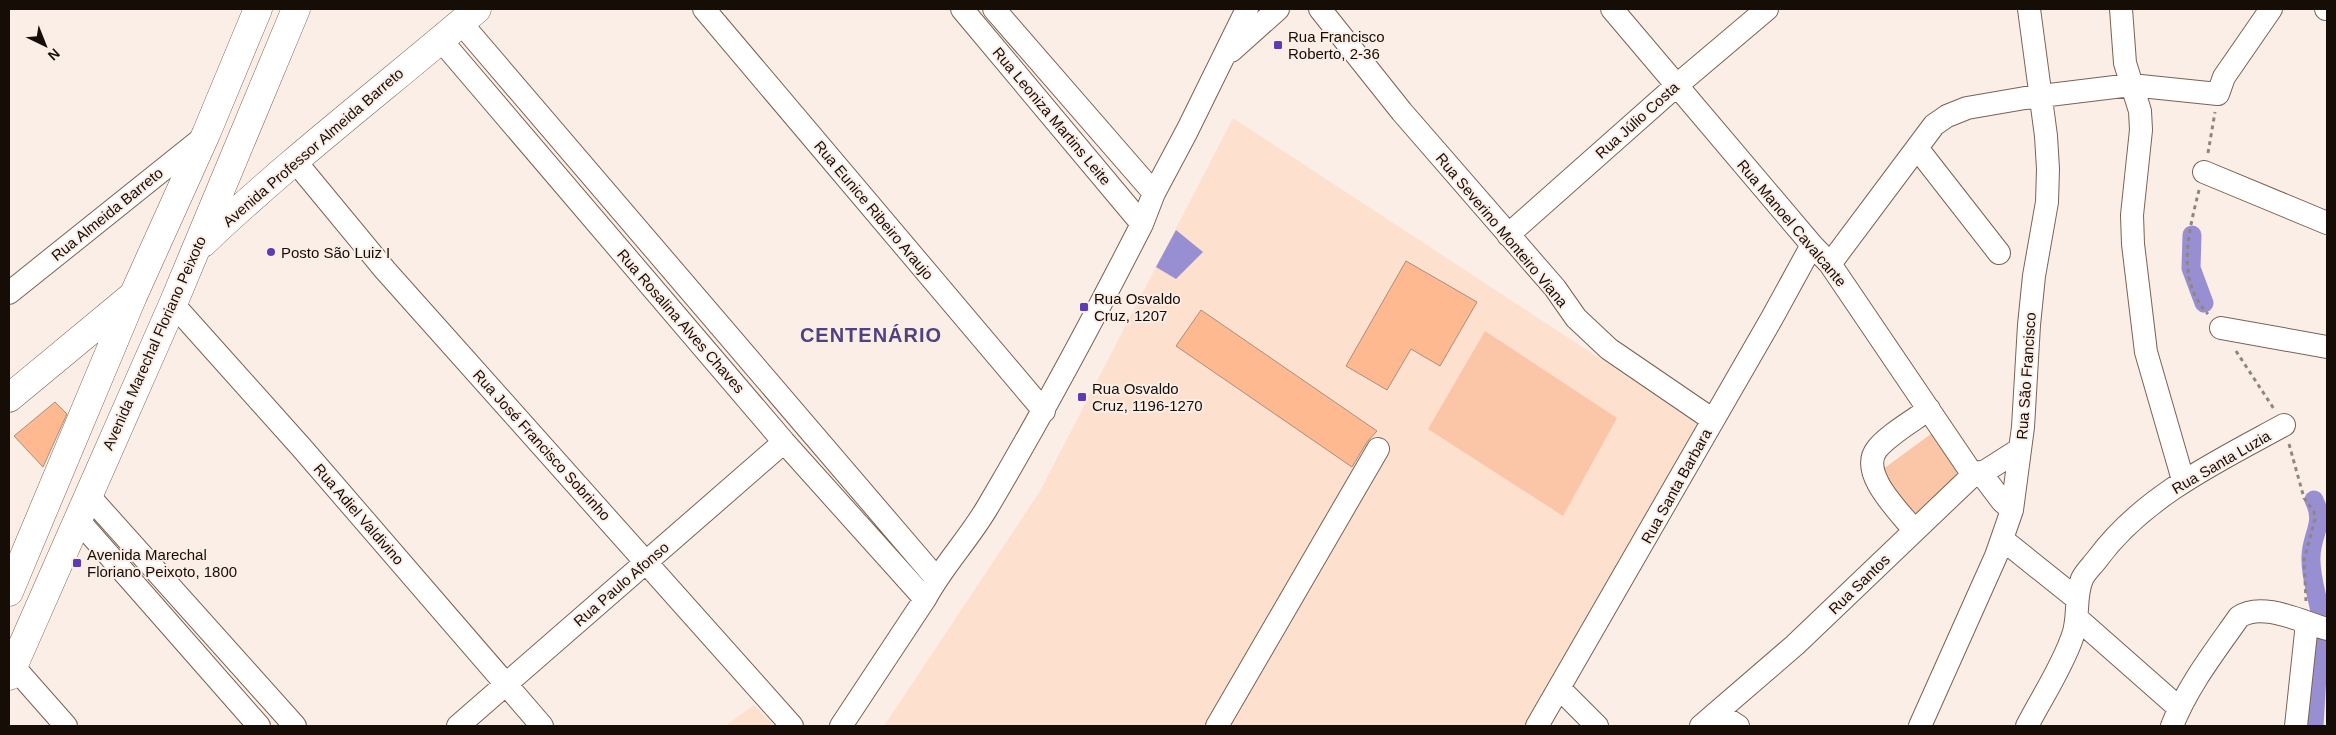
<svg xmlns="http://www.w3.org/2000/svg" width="2336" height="735" viewBox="0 0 2336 735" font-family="Arial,sans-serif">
<rect width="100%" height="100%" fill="#fbeee7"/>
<path fill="#fee0ce" d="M1233,118L1700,424L1528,726H884L1040,491Z
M754,705L774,726H725Z"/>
<path fill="#fac6a7" d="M1485,331L1617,418L1563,516L1428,429Z
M1939,428L1976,488L1917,530L1875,475Z"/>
<path fill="#988fd2" d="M1176,230L1203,252L1176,279L1156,267Z"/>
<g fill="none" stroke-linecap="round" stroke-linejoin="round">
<path stroke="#988fd2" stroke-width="19" d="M2192,235L2191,268L2204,303
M2314,500C2326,524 2311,534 2311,557C2310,574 2317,595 2320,612
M2314,726L2319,642"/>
</g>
<path fill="#ffb990" stroke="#a98d7d" d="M1406,261L1477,302L1440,366L1411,349L1387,390L1346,366Z
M1201,310L1377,431L1367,442L1352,467L1176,346Z
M55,402L67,414L43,467L14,436Z"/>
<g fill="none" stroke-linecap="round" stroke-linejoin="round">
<defs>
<path id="minor" d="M704,9L1044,411
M962,9L1142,224
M994,9L1154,193
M1320,9L1402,112L1555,288L1576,318L1609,349L1713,420
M1612,9L1812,245L1830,264L1973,475
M2121,9L2125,63L2140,111L2141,130L2132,215L2133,244L2146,352L2183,480
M2326,9H2327
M461,23L936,578
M440,39L784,442L925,599
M1231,51L1278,9
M1917,148L1999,253
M295,161L385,270L792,726
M2204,172L2327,223
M1508,235L1676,86L1767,9
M1830,264L1934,125L1947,116L1967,108L2025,98L2131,85L2218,94L2224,77L2271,9
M9,293L205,136
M173,304L301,447L542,726
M2221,328L2327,347
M1980,472L2002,501L2012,510
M88,495L295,726
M78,520L259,726
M1914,530C1900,512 1858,473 1877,449C1888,435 1914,420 1929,409
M2002,539L2077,599
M2078,619L2179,708
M13,666L66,726
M1559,688L1597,726
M1718,713L1738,726
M458,726L784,442
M841,726L925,599C942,567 968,540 987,508C1042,415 1093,320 1142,224L1154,193L1187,131L1247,9
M1217,726L1378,449
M1537,726L1772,318L1812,245
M1701,726L1795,645L1973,475L1987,470L2020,449
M1920,726L1996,556L2012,510L2023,427L2029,325L2034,276L2047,202L2048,169L2046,136L2029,9
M2027,726C2042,697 2061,669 2072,638C2080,619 2074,598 2082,579C2085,572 2093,565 2098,558C2144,496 2218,461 2284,425
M2172,726C2187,687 2215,651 2239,617C2262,601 2302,622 2327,629
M2296,726L2307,623"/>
<path id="major" d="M203,243C290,160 386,87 477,9
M9,398L131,297
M9,592L133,296L206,134L258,9
M9,676L173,304L296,9"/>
</defs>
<use href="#minor" stroke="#7b6252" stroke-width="24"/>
<use href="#major" stroke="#7b6252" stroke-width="29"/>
<path stroke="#91867f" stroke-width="3" stroke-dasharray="4 4" stroke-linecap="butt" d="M2208,153L2215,112
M2199,190C2189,231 2175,280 2208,314
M2236,351L2274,409
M2289,444L2304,498L2314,512L2315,519L2304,560L2306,601"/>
<use href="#minor" stroke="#fff" stroke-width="22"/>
<use href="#major" stroke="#fff" stroke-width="28"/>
</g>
<g fill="#5c3bb3" stroke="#fbeee7" stroke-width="2">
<rect x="1273" y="40" width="10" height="10" rx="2.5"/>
<circle cx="271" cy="252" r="5"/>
<rect x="1079" y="302" width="10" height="10" rx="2.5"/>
<rect x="1077" y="392" width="10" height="10" rx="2.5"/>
<rect x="72" y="558" width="10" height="10" rx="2.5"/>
</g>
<g text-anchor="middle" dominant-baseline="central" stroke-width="4" stroke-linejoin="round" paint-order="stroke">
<g font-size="15" fill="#160d07" stroke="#fbeee7" text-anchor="start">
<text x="1288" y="36">Rua Francisco<tspan x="1288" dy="17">Roberto, 2-36</tspan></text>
<text x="281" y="252">Posto São Luiz I</text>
<text x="1094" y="298">Rua Osvaldo<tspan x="1094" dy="17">Cruz, 1207</tspan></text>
<text x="1092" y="388">Rua Osvaldo<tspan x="1092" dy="17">Cruz, 1196-1270</tspan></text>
<text x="87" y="554">Avenida Marechal<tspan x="87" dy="17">Floriano Peixoto, 1800</tspan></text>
</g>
<g font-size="15" fill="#160d07" stroke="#fbeee7">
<text transform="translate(1052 116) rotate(50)">Rua Leoniza Martins Leite</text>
<text transform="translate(1637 120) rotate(-42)">Rua Júlio Costa</text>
<text transform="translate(313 147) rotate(-41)">Avenida Professor Almeida Barreto</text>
<text transform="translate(874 210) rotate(50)">Rua Eunice Ribeiro Araujo</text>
<text transform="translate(107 214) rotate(-39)">Rua Almeida Barreto</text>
<text transform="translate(1792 223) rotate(50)">Rua Manoel Cavalcante</text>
<text transform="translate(1502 230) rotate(50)">Rua Severino Monteiro Viana</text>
<text transform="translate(681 321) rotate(49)">Rua Rosalina Alves Chaves</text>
<text transform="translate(154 343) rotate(-66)">Avenida Marechal Floriano Peixoto</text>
<text transform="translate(2026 376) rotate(-86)">Rua São Francisco</text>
<text transform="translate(542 445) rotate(48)">Rua José Francisco Sobrinho</text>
<text transform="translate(2221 462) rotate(-30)">Rua Santa Luzia</text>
<text transform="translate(1676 486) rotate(-61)">Rua Santa Barbara</text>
<text transform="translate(359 514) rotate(49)">Rua Adiel Valdivino</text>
<text transform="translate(621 584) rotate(-41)">Rua Paulo Afonso</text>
<text transform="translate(1859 584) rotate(-44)">Rua Santos</text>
</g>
<g font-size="20" font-weight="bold" letter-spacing="1" fill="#4e4280" stroke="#fbeee7">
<text x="871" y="335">CENTENÁRIO</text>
</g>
</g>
<rect width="2336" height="735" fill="none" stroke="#160d07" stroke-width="20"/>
<g transform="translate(45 45) rotate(137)" stroke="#fbeee7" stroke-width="4" paint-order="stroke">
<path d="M0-4L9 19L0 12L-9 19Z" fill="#160d07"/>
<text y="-8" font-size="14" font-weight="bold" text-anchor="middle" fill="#160d07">N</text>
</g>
</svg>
